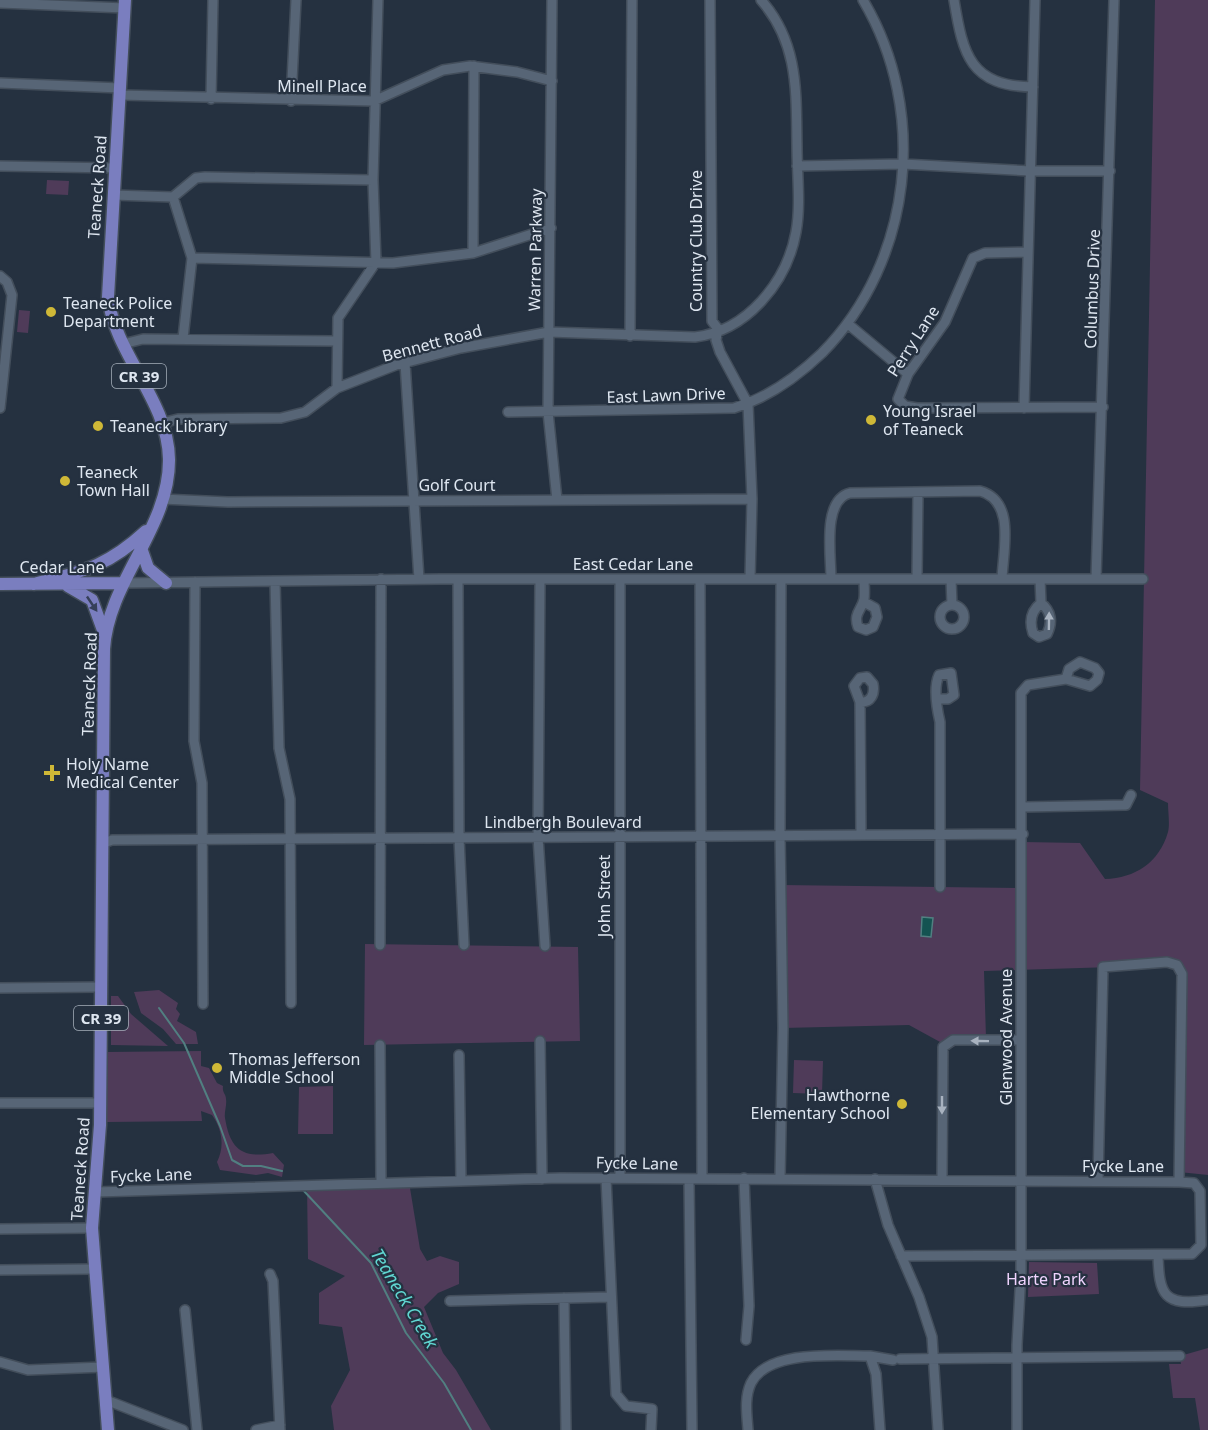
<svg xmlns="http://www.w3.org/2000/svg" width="1208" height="1430" viewBox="0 0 1208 1430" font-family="'Noto Sans',sans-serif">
<rect width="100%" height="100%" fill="#253140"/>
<path fill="#4f3b59" d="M1155,0H1208V1175L1179,1172L1182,975L1177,965L984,971L986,1038L981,1045L959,1044L951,1048L909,1025L783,1028L781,885L1022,888L1023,842L1080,843L1105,879C1135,878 1159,863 1168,832C1170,824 1168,812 1168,803L1140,790Z
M47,180L69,181L68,195L46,194Z
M19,310L30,311L28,333L17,332Z
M365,944L578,947L580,1041L364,1045Z
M159,990L178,1003L176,1009L180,1014L177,1021L196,1032L198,1044H176L163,1029L141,1013L134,992Z
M111,996H118L131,1014L168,1046L111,1045Z
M201,1051V1066L209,1068L217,1083L223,1086C222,1093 226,1094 226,1099C227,1106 224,1112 225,1118C230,1148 241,1159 273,1153L284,1165L282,1177L268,1173L256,1175L220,1170L217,1162C225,1146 222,1129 212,1115L201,1111L202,1121L107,1122V1052Z
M794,1060L823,1061L822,1094L793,1093Z
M333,1086V1134H298L299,1087Z
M409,1182L420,1249L427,1261L440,1256L459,1262V1284L438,1293L424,1307L443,1353L456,1370L491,1430H334L331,1406L350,1370L342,1327L319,1324V1293L345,1276L308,1259L307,1185Z
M1029,1262L1097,1263L1099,1294L1028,1297Z
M1208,1348V1430H1200L1195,1398H1173L1169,1364H1181L1180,1356Z"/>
<path fill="#145351" stroke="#517f81" stroke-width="1.5" d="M922,917L933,918L931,937L921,936Z"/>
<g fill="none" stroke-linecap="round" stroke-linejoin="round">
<path stroke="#517f81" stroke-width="2" d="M159,1008L184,1043L220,1126L232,1160L243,1166H261L282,1171
M303,1190L371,1263L406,1333L444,1383L471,1430"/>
<defs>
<path id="minor" d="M552,0L548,412L557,500
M710,0L712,321L718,329L716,340L720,352L748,404L752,499L750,579
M954,0C963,55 970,86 1033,87
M0,3L125,8
M0,83L120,88
M120,95L374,101L443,70L470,66L517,72L552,81
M211,99L213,0
M291,101L296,0
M0,166L115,168
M797,166L903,164L1031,171H1110
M113,195L173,197
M173,197L196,178L205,177L373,180
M173,197L192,258L183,338
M1028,252L985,253L973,258L945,322L908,374L898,399L905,406L917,408L1103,407
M473,253L474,66
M192,258L393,263L473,253L551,228
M0,276L7,282L12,295L0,408
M848,324L908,374
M630,336L632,0
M123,344L143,339L336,341
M405,363L419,579
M337,388L338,318L376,262L373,180L378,0
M1024,408L1035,0
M508,412L734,408C767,398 797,377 822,353C913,261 929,111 863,0
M162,423L178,419L281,418L305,412L337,388L396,365L461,348L549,332L695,337C747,331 787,282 796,232C801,205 797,174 797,146C796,92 799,43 761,0
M162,499L228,502L752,499
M458,579L459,838L464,945
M540,579L538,837L545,946
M700,579L702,1179
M831,579C831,555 822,500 850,493L980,491C1016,501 1003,550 1002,579
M864,579C864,585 865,593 864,599C862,610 853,613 858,627L866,630L873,627L877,617L875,608L864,602
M917,579L918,492
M951,579L952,605
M1040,579L1041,603C1051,611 1053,622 1047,634L1039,637L1033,633C1029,621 1031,611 1041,603
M1096,579L1114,0
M275,581L279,748L290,799L291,1003
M195,582L194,741L202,783L203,1004
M124,583L441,579H1143
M940 617a12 12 0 1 1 24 0a12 12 0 1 1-24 0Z
M937,699H948L954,695L951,673L939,675C933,688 937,709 940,722V887
M860,702C871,703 875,694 873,684L867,677L860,678L854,686L860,702L861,835
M1023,807L1126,805L1131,795
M104,843L112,840L1023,834
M380,945L381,579
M0,988L101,987
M540,1041L542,1179
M380,1045L381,1182
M459,1055L461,1181
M0,1103H100
M606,1178L616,1394L626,1406L652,1409L651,1430
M620,1178V579
M744,1178L749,1306L746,1340
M780,1178L783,1028L780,835L781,579
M689,1179L692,1430
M875,1179L888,1225L919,1297L932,1337L938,1430
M942,1179L943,1047L953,1040H1021
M1098,1181L1103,967L1167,962L1177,965L1182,974L1179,1182
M96,1192L560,1178L1179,1182L1194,1183L1200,1191L1201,1245L1192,1254L901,1256
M0,1229L92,1228
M1158,1255C1159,1295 1164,1307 1208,1300
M0,1270L94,1269
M270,1274L273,1281L280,1430
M564,1298L566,1430
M450,1301L610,1297
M185,1310L197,1430
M870,1356L893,1360
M900,1359L1180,1356
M0,1362L28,1370L104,1367
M106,1400L183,1430
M256,1430L280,1425
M748,1430C747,1415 744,1398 751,1383C768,1349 838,1356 870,1356L876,1374L880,1430
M1017,1430V1345L1021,1272V693L1028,685L1066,679L1090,686L1097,680L1099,673L1095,668L1080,662L1069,669L1066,679"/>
<path id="major" d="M141,548L148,568L166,583
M0,584L124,583
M34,584C84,571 107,567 146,531
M68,586L92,600L104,633
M108,1430L92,1228L100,1125L104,649C108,581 170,528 169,459C168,400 115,355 108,297L125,0"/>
</defs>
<use href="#minor" stroke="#434e5b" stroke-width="12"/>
<use href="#major" stroke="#434e5b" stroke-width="15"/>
<use href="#minor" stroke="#576576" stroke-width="9"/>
<use href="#major" stroke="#7a7ebf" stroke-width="12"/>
</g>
<defs><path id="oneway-solid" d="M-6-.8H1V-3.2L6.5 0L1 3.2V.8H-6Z" transform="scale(1.5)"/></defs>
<use fill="#364059" href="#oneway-solid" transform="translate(92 604) rotate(56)"/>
<g fill="#a8b2bf">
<use href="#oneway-solid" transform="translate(1049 621) rotate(-89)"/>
<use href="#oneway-solid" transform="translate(980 1041) rotate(-179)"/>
<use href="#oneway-solid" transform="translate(942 1105) rotate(90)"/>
</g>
<g fill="#cfb837" stroke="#253140" stroke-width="2">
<circle cx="51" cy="312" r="6"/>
<circle cx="871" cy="420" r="6"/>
<circle cx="98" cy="426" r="6"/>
<circle cx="65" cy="481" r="6"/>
<path d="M49 764h6v6h6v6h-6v6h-6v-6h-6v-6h6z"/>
<circle cx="217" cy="1068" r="6"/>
<circle cx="902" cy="1104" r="6"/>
</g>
<g text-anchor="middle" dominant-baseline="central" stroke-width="4.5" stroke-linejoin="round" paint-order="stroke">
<g fill="#253140" stroke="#a6b0bb" stroke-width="1.5">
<rect x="112" y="364" width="54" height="24" rx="4.5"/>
<rect x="74" y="1006" width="54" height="24" rx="4.5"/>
</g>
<g font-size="15" font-weight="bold" fill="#dee6f0">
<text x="139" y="376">CR 39</text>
<text x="101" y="1018">CR 39</text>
</g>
<g font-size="16" fill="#dee6f0" stroke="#253140">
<text x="322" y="86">Minell Place</text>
<text transform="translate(97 187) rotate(-86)">Teaneck Road</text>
<text transform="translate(696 241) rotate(-90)">Country Club Drive</text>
<text transform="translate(535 250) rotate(-89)">Warren Parkway</text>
<text transform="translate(1092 289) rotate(-88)">Columbus Drive</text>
<text transform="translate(913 341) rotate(-57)">Perry Lane</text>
<text transform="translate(432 343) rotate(-15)">Bennett Road</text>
<text transform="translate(666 395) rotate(-2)">East Lawn Drive</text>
<text x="457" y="485">Golf Court</text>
<text x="633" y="564">East Cedar Lane</text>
<text x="62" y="567">Cedar Lane</text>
<text transform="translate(89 684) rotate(-88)">Teaneck Road</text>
<text x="563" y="822">Lindbergh Boulevard</text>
<text transform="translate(604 896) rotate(-90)">John Street</text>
<text transform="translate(1006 1037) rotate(-90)">Glenwood Avenue</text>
<text transform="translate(637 1163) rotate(1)">Fycke Lane</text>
<text x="1123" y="1166">Fycke Lane</text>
<text transform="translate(80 1169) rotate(-86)">Teaneck Road</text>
<text transform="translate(151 1175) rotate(-2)">Fycke Lane</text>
</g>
<g font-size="16" fill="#dee6f0" stroke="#253140" text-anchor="start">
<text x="63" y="303">Teaneck Police<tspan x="63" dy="18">Department</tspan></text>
<text x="883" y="411">Young Israel<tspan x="883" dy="18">of Teaneck</tspan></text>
<text x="110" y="426">Teaneck Library</text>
<text x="77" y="472">Teaneck<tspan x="77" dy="18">Town Hall</tspan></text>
<text x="66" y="764">Holy Name<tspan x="66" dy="18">Medical Center</tspan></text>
<text x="229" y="1059">Thomas Jefferson<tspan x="229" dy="18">Middle School</tspan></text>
<text x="890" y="1095" text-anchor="end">Hawthorne<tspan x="890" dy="18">Elementary School</tspan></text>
</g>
<g font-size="16" fill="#f0d4fe" stroke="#253140">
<text x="1046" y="1279">Harte Park</text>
</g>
<g font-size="18" font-style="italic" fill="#60d6d1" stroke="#253140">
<text transform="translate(405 1298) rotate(59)">Teaneck Creek</text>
</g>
</g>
</svg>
